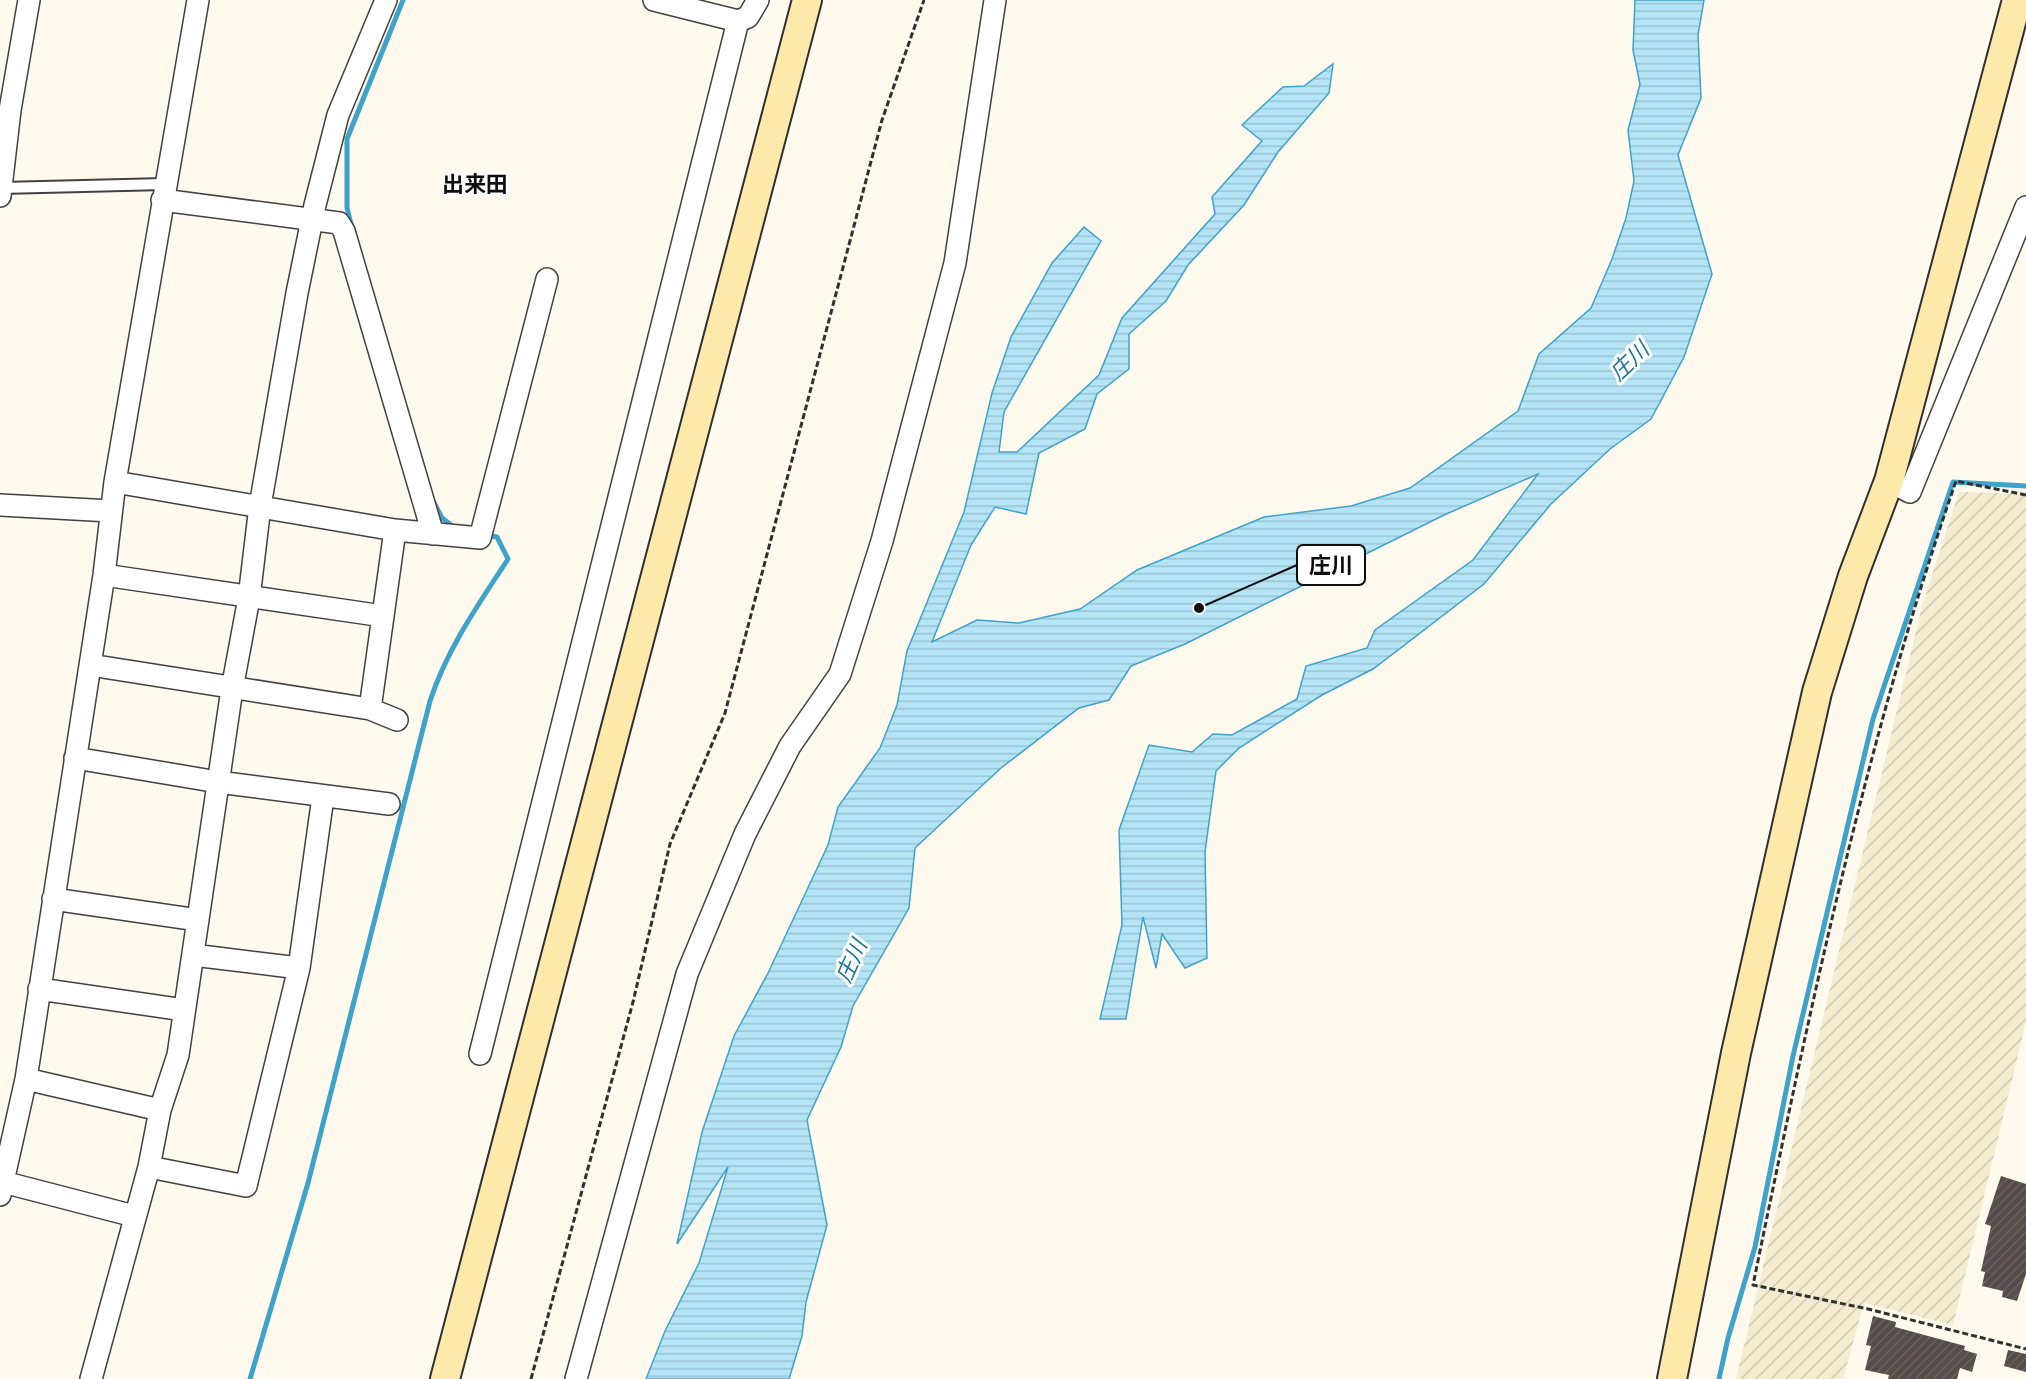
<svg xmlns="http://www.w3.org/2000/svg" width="2026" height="1379" viewBox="0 0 2026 1379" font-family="Lora,'Noto Sans JP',serif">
<defs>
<pattern id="farmland-furrows" width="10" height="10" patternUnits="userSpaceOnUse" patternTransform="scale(1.5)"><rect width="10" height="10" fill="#f4eccf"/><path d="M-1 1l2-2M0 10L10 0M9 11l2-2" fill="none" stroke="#d0c9b1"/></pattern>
<pattern id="water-rules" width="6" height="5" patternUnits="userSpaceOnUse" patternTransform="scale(1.5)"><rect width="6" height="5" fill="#b4e4f5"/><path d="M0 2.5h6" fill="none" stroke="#9ac2d1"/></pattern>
<pattern id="building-hatch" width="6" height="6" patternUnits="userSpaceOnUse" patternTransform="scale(1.5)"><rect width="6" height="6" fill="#564d4a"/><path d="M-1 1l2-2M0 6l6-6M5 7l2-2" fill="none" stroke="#696260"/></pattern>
</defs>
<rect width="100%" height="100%" fill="#fff9ee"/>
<path fill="url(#farmland-furrows)" d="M1959,492L2026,494V1022L1953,1325L1864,1303L1843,1379H1736L1922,606Z"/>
<path fill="url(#water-rules)" stroke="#3da3ca" stroke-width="1.5" d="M1635,0H1704L1698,35L1701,98L1678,155L1712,274L1684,357L1651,419L1610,449L1551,504L1484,584L1373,669L1322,695L1239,748L1216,771L1205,852L1207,958L1185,968L1162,934L1156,968L1143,917L1126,1019H1100L1122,925L1119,830L1149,745L1192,752L1213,734L1232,735L1297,699L1306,666L1367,648L1375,630L1473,560L1538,474L1444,515L1185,644L1131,666L1109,700L1079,708L1001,768L915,848L909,908L853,1006L841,1047L807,1120L827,1225L806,1302L802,1336L789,1379H646L665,1331L699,1263L728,1167L677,1244L702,1132L734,1036L768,973L828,845L838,807L880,748L897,705L907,651L964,512L992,393L1011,337L1052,263L1084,227L1101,241L1004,412L999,452H1017L1099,375L1122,318L1215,214L1212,197L1262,141L1242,125L1283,87L1304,86L1333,64L1329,93L1278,152L1244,205L1188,265L1166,301L1129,334V369L1097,394L1085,429L1039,453L1026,514L995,507L971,545L932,642L977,620L1019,623L1080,609L1137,570L1264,517L1351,506L1410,488L1518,411L1539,354L1591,308L1612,259L1626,218L1634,181L1628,130L1640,84L1633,50Z"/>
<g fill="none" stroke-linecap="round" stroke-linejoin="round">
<path stroke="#3da3ca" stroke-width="5" d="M352,228L347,208V139L403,0
M433,501L442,518L455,528
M250,1379L308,1183L430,701C447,649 478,605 508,559L497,537L484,535
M1719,1379L1728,1338L1755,1247L1793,1056L1873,719L1953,482L2026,486"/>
</g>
<path fill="url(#building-hatch)" d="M2001,1176L2026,1184V1274L2017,1301L2002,1297L2003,1291L1982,1286L1985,1272L1981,1271L1991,1226L1985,1224Z
M1873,1316L1896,1322L1895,1327L1965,1346L1964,1350L1977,1354L1972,1372L1960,1368L1957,1379H1888L1889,1375L1865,1370L1871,1346L1866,1345Z
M2008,1350L2026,1354V1372L2004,1366Z"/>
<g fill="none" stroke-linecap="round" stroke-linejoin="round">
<defs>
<path id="lane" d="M1,188L165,184"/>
<path id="street" d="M654,0L738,21L748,17L758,0
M0,196L10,110L29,0
M162,200L339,223L344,231L433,534
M1889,481L1910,492L2026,207
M115,482L395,530L370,709
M0,505L111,511
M395,530L480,538L547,279
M104,575L383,616
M90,665L370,709L397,720
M75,758L218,782L389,804
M53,899L198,920
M193,955L299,968
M39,989L184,1010
M480,1054L738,21
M26,1079L160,1110
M149,1167L246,1186L299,968L323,797
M3,1182L134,1216
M0,1195L26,1079L104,575L115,482L198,0
M91,1379L149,1167L160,1110L178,1055L232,689L249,598L260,506L297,293L315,205L338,115L386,0
M576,1379L687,974L745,834L790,746L840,674L882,541L955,263L995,0"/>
<path id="secondary" d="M445,1379L807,0
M1672,1379L1736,1053L1817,692L1853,576L1889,481L2017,0"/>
</defs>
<use href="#lane" stroke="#414141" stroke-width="14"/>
<use href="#street" stroke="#414141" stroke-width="24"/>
<use href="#secondary" stroke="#303030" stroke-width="32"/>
<path stroke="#303030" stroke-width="3" stroke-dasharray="6 3" stroke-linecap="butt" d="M2026,495L1956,481C1865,743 1809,1013 1753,1285L1868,1309L2026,1349
M531,1379L633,1002L670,844L725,713L882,120L924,0"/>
<use href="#lane" stroke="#fff" stroke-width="10"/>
<use href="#street" stroke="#fff" stroke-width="21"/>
<use href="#secondary" stroke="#fdeaab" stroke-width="28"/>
</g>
<g text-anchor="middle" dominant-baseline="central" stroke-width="6" stroke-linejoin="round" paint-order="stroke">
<g font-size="22" font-weight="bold" fill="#0e0e0e" stroke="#fff">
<text x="475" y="184">出来田</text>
</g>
<g font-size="22" font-style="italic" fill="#1a739c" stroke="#fff">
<text transform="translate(1629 361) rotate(-44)">庄川</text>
<text transform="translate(851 961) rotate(-66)">庄川</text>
</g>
</g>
<path fill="none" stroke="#0e0e0e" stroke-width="2" d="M1199 608L1297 565"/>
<circle fill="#0e0e0e" stroke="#fff" stroke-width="2" cx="1199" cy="608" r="6"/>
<rect fill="#fff" stroke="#0e0e0e" stroke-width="2" x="1297" y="545" width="68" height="40" rx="6"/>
<g font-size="22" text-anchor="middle" font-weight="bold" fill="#0e0e0e">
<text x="1331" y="573">庄川</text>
</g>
</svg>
